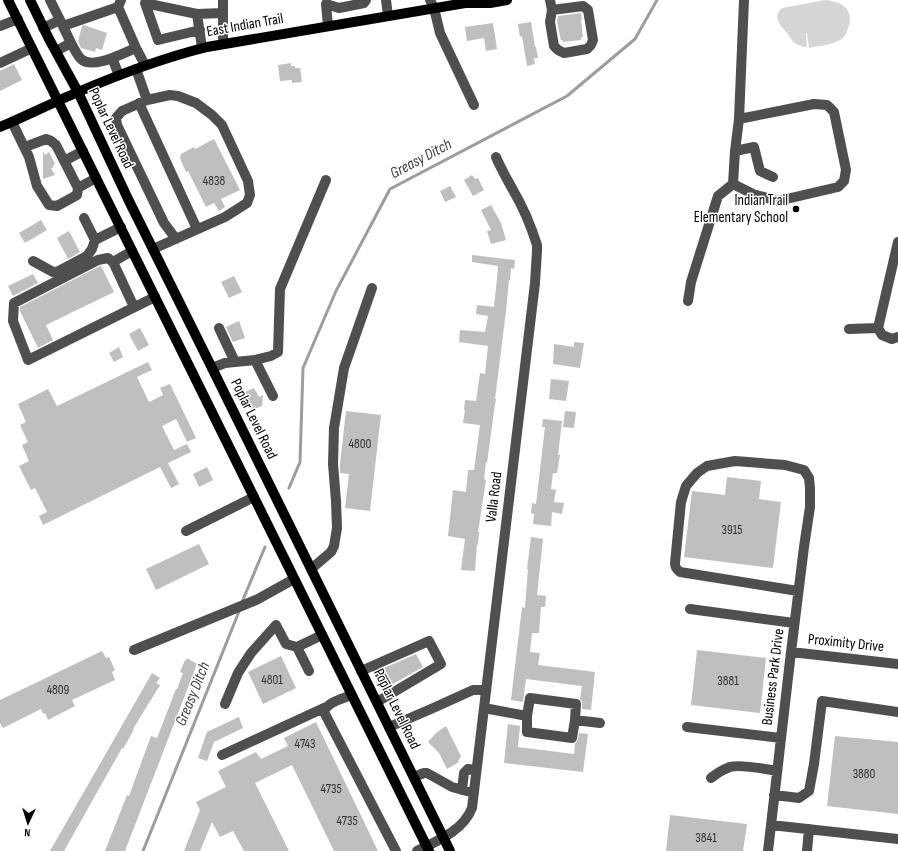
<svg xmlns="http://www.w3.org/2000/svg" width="898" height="851" viewBox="0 0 898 851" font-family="'Sofia Sans Condensed',sans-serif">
<rect width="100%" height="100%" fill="#fff"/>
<path fill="#d6d6d6" d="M825,0C836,1 850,5 850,19C850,22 849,25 848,28C847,33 845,37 840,40C831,45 819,46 809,48L807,33H806L807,47C804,47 801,46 798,45C793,43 790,37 787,33C780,25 772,17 782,8Z"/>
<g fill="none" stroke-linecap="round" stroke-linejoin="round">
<path stroke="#9d9d9d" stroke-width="3" d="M289,488L300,462L303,368L336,291L390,189L567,96L635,39L657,0
M242,602L265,547
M143,851L240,609"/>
</g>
<path fill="#bfbfbf" d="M581,13L582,20H581L583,37H581V40L563,42V40L561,41L557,22L558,16Z
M531,22L535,47H536L538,58H534L535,64L527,66L526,59V60L522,36L520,37L518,24Z
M493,23L497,49L486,51L484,38L467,41L465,27Z
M84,25L107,33L102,50L96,48L95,52L81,48L78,41L82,26Z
M291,63V66H295V68H300L302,82L292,83V80L280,81L278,65Z
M14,64L22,80L0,91V71Z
M214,139L240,190L221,199L225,207L219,211L214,203L206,207L188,171L186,172L180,158L181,154L194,147L195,149Z
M43,151L45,155L49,152L55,164L53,165L54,167L51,168L55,175L43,179Z
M472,175L475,179L478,178L484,190L473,196L464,180Z
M450,186L456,197L445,202L440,191Z
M491,205L501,223L506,240L491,244L487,231L491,230L481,210Z
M41,220L47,230L25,243L19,233Z
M69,231L80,252L68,259L57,238Z
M472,255L515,260L514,269L511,268L510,280H509L506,311L495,399H496L494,411L487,463L486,462L484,479L486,480L478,532H479L478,545L477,544L475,571L461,570L465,539L448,536L453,490L466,492L468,470H474L480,425L463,423L465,410H464L465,400L476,401L480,373L485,374L488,346L459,342L460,330L485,332L488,316L476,314L477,305L494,307L497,278L498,266L472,262Z
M100,266H101L114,292L46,325L53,340L38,348L20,311V307Z
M33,274L38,283L13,296L8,286Z
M234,276L242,292L229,298L221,282Z
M239,321L245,338L233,342L226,327Z
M140,328L149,345L138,351L129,334Z
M574,342L584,343L580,368L553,364L554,344L574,347Z
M119,347L123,357L114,362L109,353Z
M148,362L152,370L137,377L149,402L163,395L160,388L170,384L196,438L187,442L176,419L162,426L174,450L187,444L191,452L168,463L179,484L171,488L160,467L43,525L39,516L47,512L35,488L31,490L19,466L29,461L22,445L28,442L20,425L26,422L18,404L48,389L57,406Z
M551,379L569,381L566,401L549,399Z
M254,388L259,397L263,395L262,406L252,410L245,392Z
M346,411L381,415L370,511L345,508L349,474L340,473V464Z
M565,411L576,412L574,428L563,427Z
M543,419L562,421L558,455H560L557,473H553L551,489L556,490L554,502L564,503L562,514L552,512L551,526L533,524L534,514L531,513L532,503L536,504L545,427H542Z
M207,467L213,480L199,487L193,474Z
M727,477L761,481L759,499L781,502L773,568L684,557L692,491L725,495Z
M531,537L543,539L537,595L546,596L545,607H541L539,633H532L530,652L540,653L538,665L595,672L591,710L582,709V702L580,699L582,686L526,679L523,702L511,700L522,607L525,608L528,569H527Z
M199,544L209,564L156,590L146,569Z
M697,650L766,658L760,713L691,705Z
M102,651L106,658L109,657L115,670L112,672L115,680L72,700L75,706L48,720L45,713L43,714L41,709L3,728L0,723V700Z
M416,654L423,667L393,684L384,668Z
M281,656L296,688L263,704L248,672Z
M187,658L197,664L125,851H105L127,795L129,796L151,736L157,738L176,689H177L183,673L180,672L185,660L186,661Z
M152,673L160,678L156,683L160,685L133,729H134L132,733L123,749L122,748L64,851H50Z
M239,717L243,728L214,742L207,761L198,758L207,732Z
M316,722L378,851H334L292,765L255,783L289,851H244L233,831L220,837L212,822L200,851H184L200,810L196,802L226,787L218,771L256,752L261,759L288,746L284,738Z
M508,724L520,726L518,747L574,754L575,744L578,739L579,733L588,734L583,772L504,763Z
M446,726L461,756L458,761L459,762L447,769L439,753L428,742L436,733Z
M835,736L898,742V814L827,806Z
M670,815L747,824L743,851H666Z"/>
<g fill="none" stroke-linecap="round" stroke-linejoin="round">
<path stroke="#4f4f4f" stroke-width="10" d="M50,0L60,20
M121,0L118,7L136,48L145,65
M386,0L388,16
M430,0L434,8L440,33L474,105
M550,0L552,10L550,22L554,46L558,50L564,53L587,49L591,45L593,40L588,10L583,6L552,10
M197,14L145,3L158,40L200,30
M0,26L18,19
M63,26L118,7
M328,26L326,4L339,8L364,3L366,0
M43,28L60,20L71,43L56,51
M71,43C74,48 77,55 81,59C93,70 123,53 136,48
M223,43V0
M202,48L197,14L223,13
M112,58L119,75
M0,63L32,48
M136,69L147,100L170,95L178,96L196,103L212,115L222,125L248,181L250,195L247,203L225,217L153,249
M147,100L122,111L116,118L117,125L164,223L176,239
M139,103L197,229
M12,122L29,157L37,186L49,205L57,206L77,195L78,188L96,178
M25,147L46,139L51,141L56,145L78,188
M735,151L754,147L760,171L773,177
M64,161L83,151
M733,184L753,194L778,201L838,187L844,181L846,170L834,112L827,105L814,104L739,119
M84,218L95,240
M898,242L878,328L882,335L892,339L898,337
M132,251L113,262L134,307
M33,261L53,272H57L87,256L92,249L95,240L121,227
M113,262L108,258L98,260L14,303L13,321L28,360L155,297
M688,301L691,282L718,196L733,184L735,151L739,119L744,0
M219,328L235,362
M849,329L878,328
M255,360L273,396
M212,368L225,363L255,360L271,356L278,352L280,289L326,180
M186,531L254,497
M311,569L331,552L334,546L337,528L336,501L333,464L334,428L344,368L372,288
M690,609L794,623
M134,650L256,600L294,579
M791,652L898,664
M375,665L391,694
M309,671L297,647L322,635
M361,671L429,641L441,664L377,702
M351,695C342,699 327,702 324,712L396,851
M225,704L238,673L251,653L276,625L286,644L297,647
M484,708L527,716L530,698L576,704L575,720L572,738L527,732V716
M575,720L600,723
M389,727L431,709L473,690H486
M687,727L781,738
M222,755L326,707
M414,777L424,773H427L452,787L474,793
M711,778C716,774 724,769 730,767C740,764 766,769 777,771
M462,790L464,773L468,769L476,770
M774,795L799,798L809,791L814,764L822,701L898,712
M771,825L898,839
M417,851C437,841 463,831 472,808L535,283L537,251V245C531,226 523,207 513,190C507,179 501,169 496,157
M768,851L791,652L804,547L810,507V488L809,478L804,470L785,465L735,461L707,466L697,473L686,486L681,502L675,563C675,567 676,569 680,572L798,591
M807,851L809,829"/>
<path stroke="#000" stroke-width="10" d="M8,0L429,851
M30,0L49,39L78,92L128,199L212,368L450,851
M0,127C26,116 52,103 78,92C120,74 163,58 207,47L465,3H490L507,0"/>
</g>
<circle fill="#000" stroke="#fff" stroke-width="1.5" cx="796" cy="209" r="4"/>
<g text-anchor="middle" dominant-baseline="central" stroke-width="3" stroke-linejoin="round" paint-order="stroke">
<g font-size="13" fill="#303030">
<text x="214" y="181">4838</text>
<text x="360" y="444">4800</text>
<text x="732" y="530">3915</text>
<text x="272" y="680">4801</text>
<text x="728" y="681">3881</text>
<text x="58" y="690">4809</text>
<text x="305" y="744">4743</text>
<text x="864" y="774">3880</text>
<text x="331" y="789">4735</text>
<text x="347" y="821">4735</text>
<text x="706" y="838">3841</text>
</g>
<g font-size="15" fill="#000" stroke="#fff">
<text transform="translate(245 25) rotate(-10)">East Indian Trail</text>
<text transform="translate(111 128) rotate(65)">Poplar Level Road</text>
<text transform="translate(254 419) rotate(64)">Poplar Level Road</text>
<text transform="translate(494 497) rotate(-83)">Valla Road</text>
<text transform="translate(846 643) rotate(6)">Proximity Drive</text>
<text transform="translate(773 677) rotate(-83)">Business Park Drive</text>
<text transform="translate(397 709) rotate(64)">Poplar Level Road</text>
</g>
<g font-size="15" fill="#000" stroke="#fff" text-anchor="end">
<text x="788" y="200">Indian Trail<tspan x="788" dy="17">Elementary School</tspan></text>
</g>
<g font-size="16" font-style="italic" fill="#3e3e3e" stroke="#fff">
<text transform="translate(421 159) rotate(-28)">Greasy Ditch</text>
<text transform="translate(193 694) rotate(-68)">Greasy Ditch</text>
</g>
</g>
<g transform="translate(28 823) rotate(184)" stroke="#ffffff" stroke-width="3" paint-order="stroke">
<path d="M0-3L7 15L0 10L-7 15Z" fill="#000000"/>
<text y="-6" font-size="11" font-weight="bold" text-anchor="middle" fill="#000000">N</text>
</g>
</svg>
